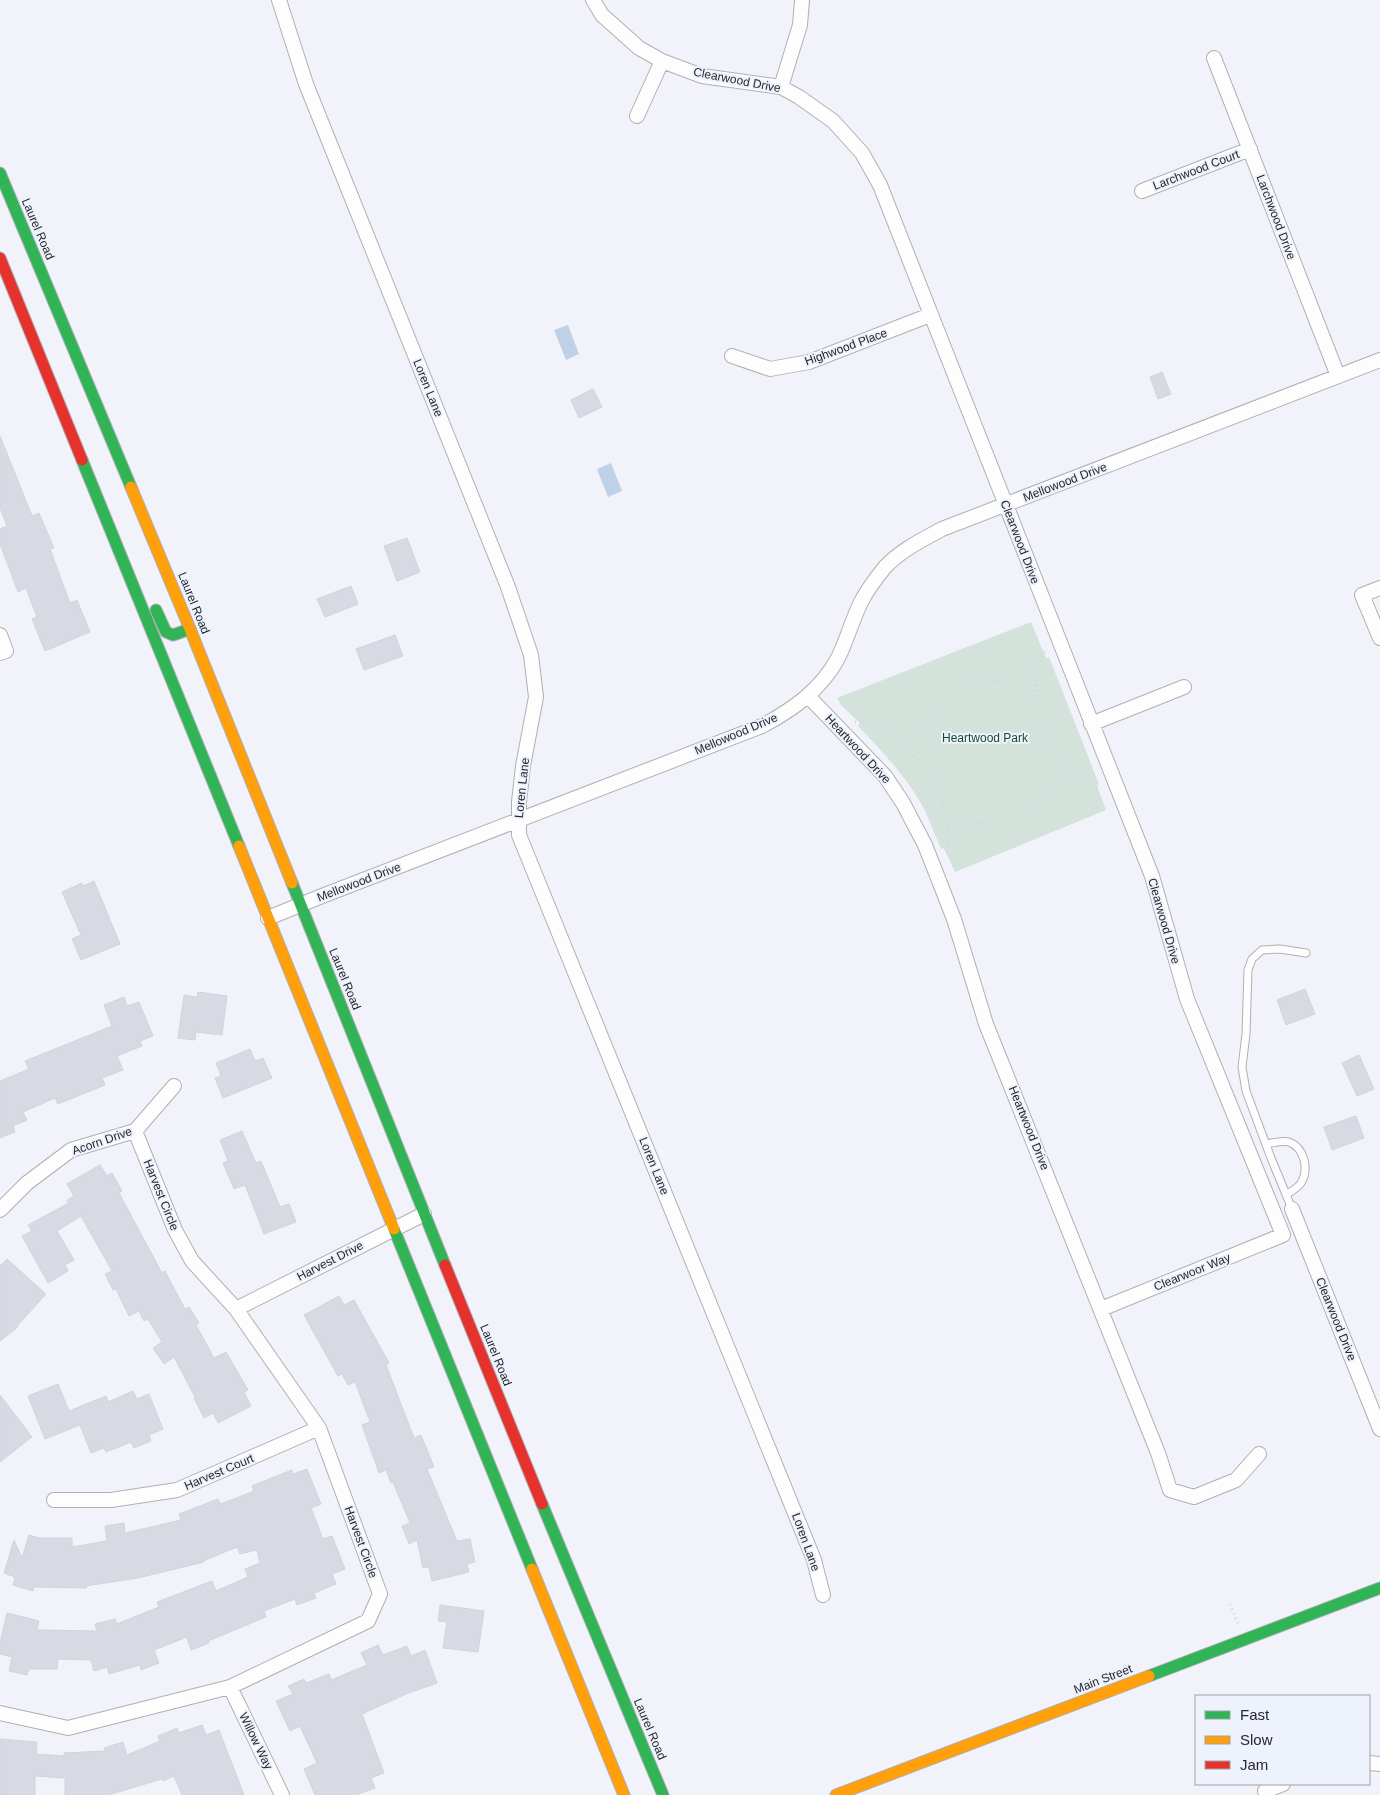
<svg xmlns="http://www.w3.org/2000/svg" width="1380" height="1795" viewBox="0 0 1380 1795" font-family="Helvetica,sans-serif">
<rect width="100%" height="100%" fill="#f2f3fa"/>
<path fill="#d3e2db" d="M1031,622L1046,658L1049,657L1099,784L1097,786L1106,810L955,872L944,848L941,849C934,833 928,815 919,800C902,772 880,749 858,726L860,723L841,705L837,698Z"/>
<path fill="#bed1e7" d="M568,325L579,354L566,360L554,330Z
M611,463L622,491L608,497L597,469Z"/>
<path fill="#d8dae3" stroke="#d3d4d8" d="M1162,372L1171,394L1158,399L1150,377Z
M593,389L602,407L579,418L571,400Z
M0,436L32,516L39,513L54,548L50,549L70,603L77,600L90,632L45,651L32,619L37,617L26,588L18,592L0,544V529L7,526L0,508Z
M407,538L420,572L397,581L384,546Z
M351,586L358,604L325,617L317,599Z
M395,635L403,656L364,670L356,649Z
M94,881L120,944L81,960L72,939L81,935L62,892L82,883L83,886Z
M1305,989L1315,1014L1286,1025L1277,1000Z
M198,992L227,996L222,1035L196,1032L195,1040L178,1038L184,995L197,997Z
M124,997L127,1006L139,1002L153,1036L140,1041L142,1046L117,1056L123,1070L102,1078L105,1085L58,1104L55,1098L23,1112L27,1120L13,1126L15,1132L0,1138V1081L29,1069L25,1061L112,1026L104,1005Z
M250,1049L255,1061L263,1058L272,1078L223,1098L215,1078L221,1076L216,1063Z
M1359,1055L1374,1089L1357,1096L1342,1063Z
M1356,1116L1364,1138L1332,1150L1324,1127Z
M242,1131L256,1163L261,1161L280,1207L289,1204L296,1222L264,1234L245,1185L234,1189L223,1163L228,1161L220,1140Z
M100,1165L107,1176L112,1173L122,1191L119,1193L162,1273L165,1271L185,1309L189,1307L199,1323L196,1325L214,1358L226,1352L248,1390L244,1392L251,1406L218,1423L213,1413L204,1418L194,1398L195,1397L174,1357L164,1364L153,1348L162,1342L148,1319L144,1321L139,1311L129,1316L116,1289L113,1290L105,1274L112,1271L81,1216L57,1231L74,1260L65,1265L68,1271L48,1283L22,1236L32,1231L28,1225L69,1203L67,1200L74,1196L67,1184Z
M7,1259L46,1294L17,1326L18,1327L0,1341V1266Z
M339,1296L344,1305L354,1300L389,1363L386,1365L414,1438L421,1435L434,1467L427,1469L457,1541L470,1539L475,1562L467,1564L469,1572L432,1581L429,1567L423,1568L417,1540L409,1544L402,1526L410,1523L393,1482L391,1483L386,1470L379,1473L362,1425L370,1422L355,1382L348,1385L342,1374L338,1376L304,1315Z
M58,1384L69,1411L106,1396L108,1402L133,1391L137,1399L149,1394L163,1429L149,1435L151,1441L134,1448L131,1442L106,1452L104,1448L91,1453L80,1425L45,1439L28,1396Z
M0,1395L32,1437L0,1462Z
M307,1469L321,1504L311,1508L323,1539L332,1536L345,1569L332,1574L336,1584L314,1593L316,1598L297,1605L295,1599L264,1611L266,1617L208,1641L209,1643L191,1650L187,1637L154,1650L159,1663L141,1670L140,1665L109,1674L107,1667L94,1671L91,1660L58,1659L57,1669H29L27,1675L9,1671L12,1657L0,1654V1643L7,1613L39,1621L37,1630L97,1631L95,1624L115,1619L117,1624L159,1607L157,1602L212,1581L216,1591L248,1577L245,1569L260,1563L257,1550L240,1554L237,1547L203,1561L204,1562L138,1578L86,1586V1588L34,1587L33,1591L13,1585L15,1577L4,1573L14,1540L22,1558L29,1535L39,1538H72V1547L107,1541L105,1526L124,1523L125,1533L181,1520L179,1514L218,1499L221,1504L254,1491L252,1486L274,1477L292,1470L293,1474Z
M440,1605L484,1611L478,1652L443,1648L447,1622L438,1621Z
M378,1645L383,1655L407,1646L411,1656L425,1650L437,1683L406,1694L362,1714L384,1773L371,1778L375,1788L356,1795H315L304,1769L317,1763L300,1726L290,1731L276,1701L293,1694L288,1686L304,1679L306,1683L329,1674L331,1680L367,1665L361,1653Z
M202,1725L206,1735L219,1730L244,1795H182L174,1776L163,1781L162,1779L108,1795H65V1778L35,1776V1795H0V1739L37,1742L36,1754L64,1756V1753L105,1751L104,1748L123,1742L127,1755L160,1741L158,1736L177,1728L179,1733Z"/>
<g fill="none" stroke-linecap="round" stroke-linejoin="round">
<defs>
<path id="lane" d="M1266,1144C1273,1143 1282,1140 1289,1142C1305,1148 1309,1170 1301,1183C1298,1188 1291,1191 1286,1195
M1292,1209L1271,1158L1246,1091L1242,1067L1246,1034L1248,970L1252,959L1262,950L1280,949L1306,953"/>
<path id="street" d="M279,0L306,84L508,587L531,655L536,697L523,766L519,802V835L814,1560L823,1595
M593,0L602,15L639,48L662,61L702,76L781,87L799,97L833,121L862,153L880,185L1152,876L1187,999L1283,1235L1101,1309
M1214,58L1338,376
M781,87L800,25L802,0
M637,116L662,61
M1142,191L1250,149
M732,356L770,369L809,362L930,315
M1380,588L1362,595L1380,638
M0,635L6,651L0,653
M808,696L885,776L903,803L925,845L954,919L986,1024L1158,1453L1170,1490L1194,1497L1236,1480L1259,1454
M1091,724L1184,687
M268,918L322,896L762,726C792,710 821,690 838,658C847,640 852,620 861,602C867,590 877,577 885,567C901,550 922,540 942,529L1380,360
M1292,1209L1380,1429
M0,1210L27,1183L71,1150L135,1131L174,1086
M236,1309L424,1214
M54,1500H111L177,1490L319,1428
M230,1687L282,1795
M0,1713L68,1728L230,1687L368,1621L380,1594L319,1428L236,1309L192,1261L175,1230L135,1131
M1369,1763L1380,1764
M1265,1791L1283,1784"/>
<path id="fast" d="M0,173L131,487
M82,460L239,846
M156,610L166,632L173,635L190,629
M292,883L445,1265
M394,1229L532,1569
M542,1504L663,1795
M1149,1676L1380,1588"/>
<path id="slow" d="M131,487L190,629L292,883
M239,846L394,1229
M532,1569L624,1795
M836,1795L1149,1676"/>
<path id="jam" d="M0,258L82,460
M445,1265L542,1504"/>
</defs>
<use href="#lane" stroke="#afb0b5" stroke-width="9"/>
<use href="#street" stroke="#afb0b5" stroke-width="16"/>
<use href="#fast" stroke="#afb0b5" stroke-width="13"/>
<use href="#slow" stroke="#afb0b5" stroke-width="13"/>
<use href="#jam" stroke="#afb0b5" stroke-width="13"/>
<path stroke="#d5d6d8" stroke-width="3" stroke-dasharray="1 4" stroke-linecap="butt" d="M1045,652C1035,663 1036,674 1037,688C1040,728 1054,747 1076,779
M855,722L861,721L899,739L911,754L920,761L930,774L942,804L949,832L947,849L944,852
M899,739L918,729L941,700L951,690L974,682L1012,681L1035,671
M949,832L970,822L999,823L1014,819L1030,811L1054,787L1076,779L1100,789
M1230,1604L1238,1624"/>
<use href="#lane" stroke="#fdfdfe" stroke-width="7"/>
<use href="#street" stroke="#fdfdfe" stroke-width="14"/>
<use href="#fast" stroke="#30b455" stroke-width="11"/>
<use href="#slow" stroke="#ff9f0a" stroke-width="11"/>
<use href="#jam" stroke="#e5322d" stroke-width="11"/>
</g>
<g text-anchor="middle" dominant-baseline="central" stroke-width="4" stroke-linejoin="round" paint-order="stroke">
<g font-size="12" fill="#26272b" stroke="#eef2fd">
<text transform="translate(737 80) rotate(11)">Clearwood Drive</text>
<text transform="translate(1196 170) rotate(-21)">Larchwood Court</text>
<text transform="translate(1276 217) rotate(69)">Larchwood Drive</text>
<text transform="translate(38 229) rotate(67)">Laurel Road</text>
<text transform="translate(846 347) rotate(-20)">Highwood Place</text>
<text transform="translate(428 388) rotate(68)">Loren Lane</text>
<text transform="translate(1065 482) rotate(-21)">Mellowood Drive</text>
<text transform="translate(1020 542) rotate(69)">Clearwood Drive</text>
<text transform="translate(194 603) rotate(68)">Laurel Road</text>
<text transform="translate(736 734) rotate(-23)">Mellowood Drive</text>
<text transform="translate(858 749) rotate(47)">Heartwood Drive</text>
<text transform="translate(522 788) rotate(-84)">Loren Lane</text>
<text transform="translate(359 882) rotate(-21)">Mellowood Drive</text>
<text transform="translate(1164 921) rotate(74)">Clearwood Drive</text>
<text transform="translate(345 979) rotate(68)">Laurel Road</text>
<text transform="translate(1029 1128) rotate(68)">Heartwood Drive</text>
<text transform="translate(102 1141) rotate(-19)">Acorn Drive</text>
<text transform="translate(654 1166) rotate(68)">Loren Lane</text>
<text transform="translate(161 1195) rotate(68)">Harvest Circle</text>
<text transform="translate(330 1261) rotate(-27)">Harvest Drive</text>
<text transform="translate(1192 1272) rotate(-22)">Clearwoor Way</text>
<text transform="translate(1336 1319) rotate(68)">Clearwood Drive</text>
<text transform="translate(496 1355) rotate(68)">Laurel Road</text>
<text transform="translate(219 1472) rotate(-23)">Harvest Court</text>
<text transform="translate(361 1542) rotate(70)">Harvest Circle</text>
<text transform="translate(806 1542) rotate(70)">Loren Lane</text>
<text transform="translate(1103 1679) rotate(-21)">Main Street</text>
<text transform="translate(650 1729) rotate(67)">Laurel Road</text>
<text transform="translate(256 1741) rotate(64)">Willow Way</text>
</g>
<g font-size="12" fill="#184d2c" stroke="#eef2fd">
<text x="985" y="738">Heartwood Park</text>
</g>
</g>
<rect x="1195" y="1695" width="175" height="90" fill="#eef2fd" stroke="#9ea1a9"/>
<rect x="1205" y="1711" width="25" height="8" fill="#30b455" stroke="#9ea1a9"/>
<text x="1240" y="1720" font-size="15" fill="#26272b">Fast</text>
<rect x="1205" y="1736" width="25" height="8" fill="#ff9f0a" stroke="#9ea1a9"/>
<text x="1240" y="1745" font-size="15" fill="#26272b">Slow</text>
<rect x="1205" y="1761" width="25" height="8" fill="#e5322d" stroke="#9ea1a9"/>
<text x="1240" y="1770" font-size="15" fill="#26272b">Jam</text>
</svg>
